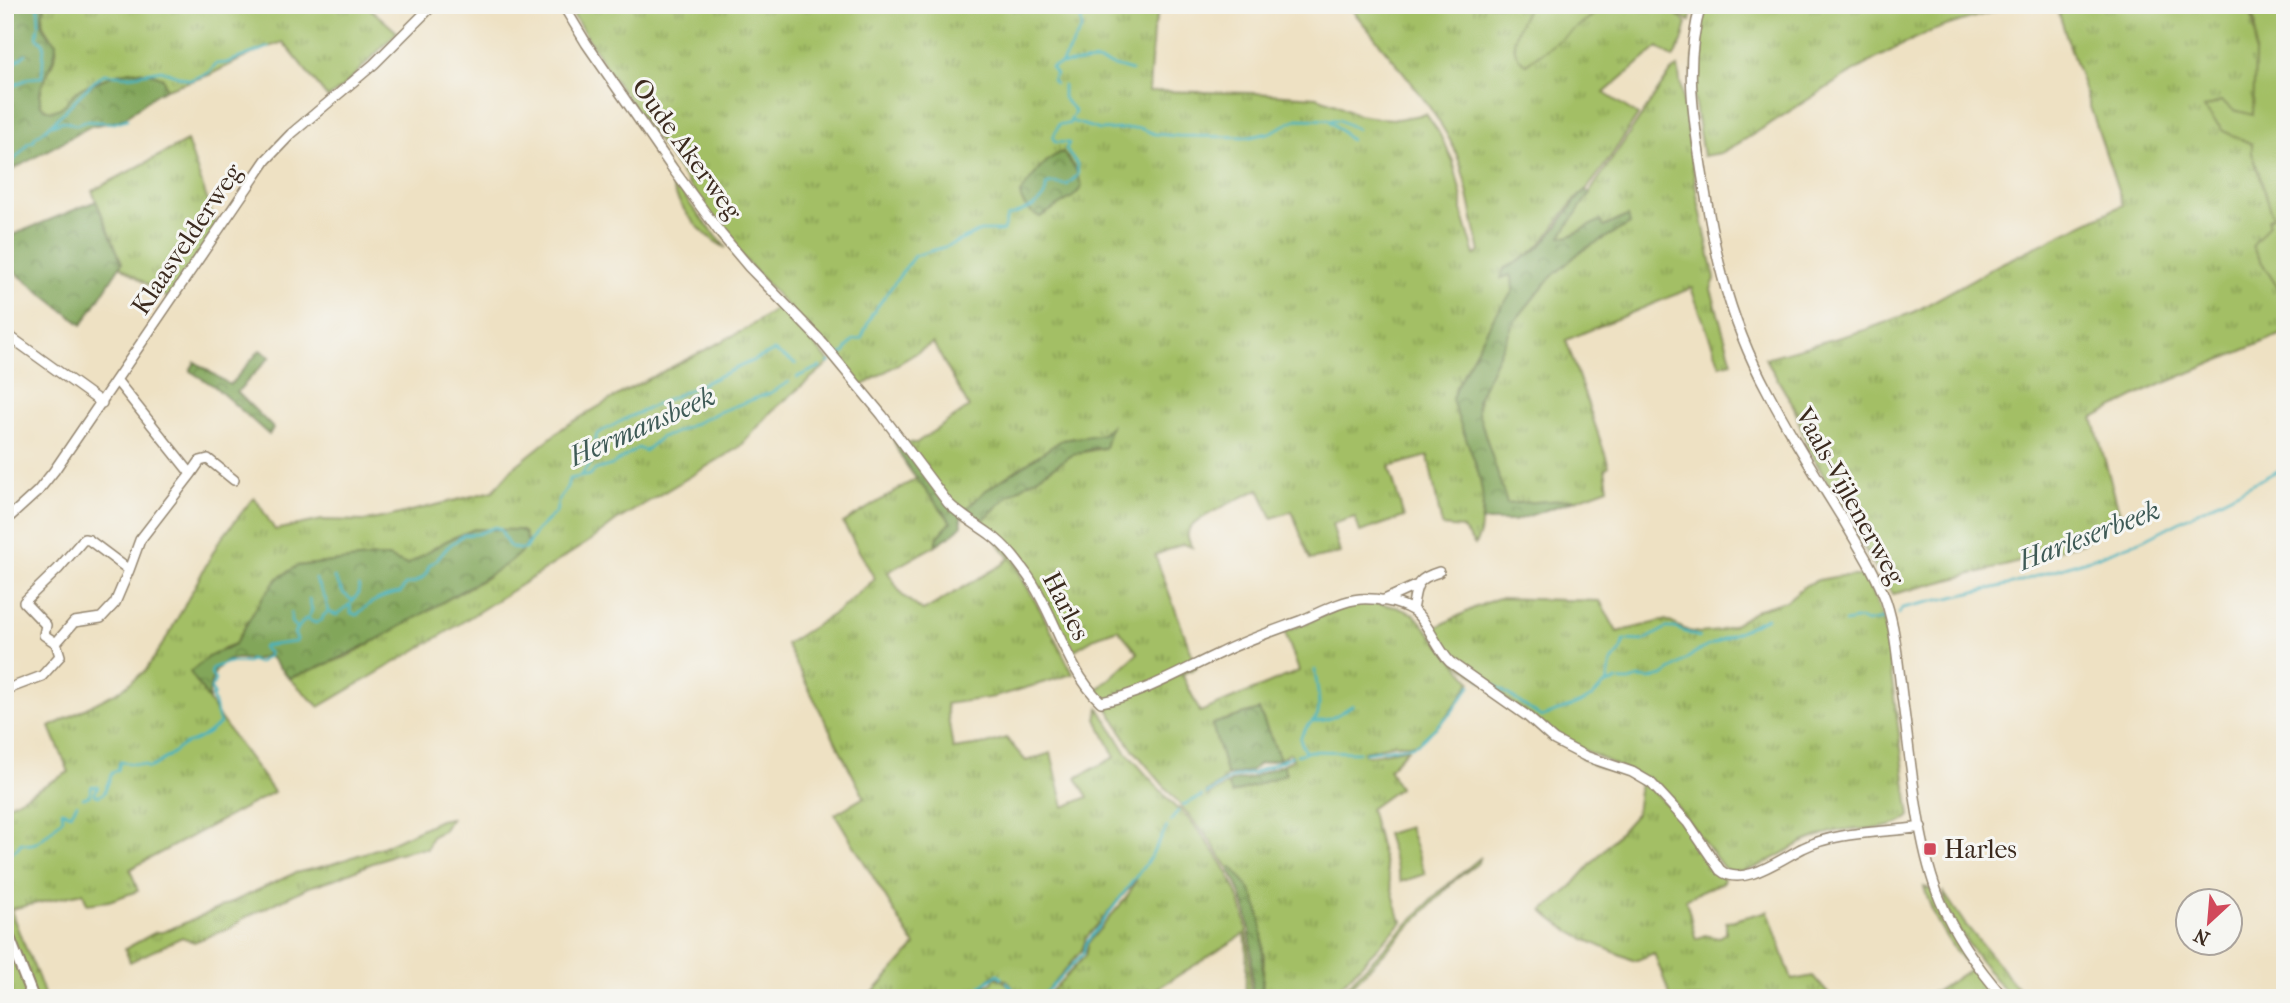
<svg xmlns="http://www.w3.org/2000/svg" width="2290" height="1003" viewBox="0 0 2290 1003" font-family="'IM FELL French Canon',serif">
<defs>
<pattern id="grass-tufts" width="24" height="20" patternUnits="userSpaceOnUse" patternTransform="scale(1.75)"><rect width="24" height="20" fill="#a3bf65"/><path d="M3 7l-1-3M5 7V3M7 7l1-3M15 17l-1-3M17 17v-4M19 17l1-3" fill="none" stroke="#869b53"/></pattern>
<pattern id="forest-crowns" width="20" height="18" patternUnits="userSpaceOnUse" patternTransform="scale(1.75)"><rect width="20" height="18" fill="#82a65a"/><path d="M2 6a3 3 0 1 1 6 0M12 15a3 3 0 1 1 6 0" fill="none" stroke="#6c874a"/></pattern>
</defs>
<rect width="100%" height="100%" fill="#f6f6f2"/>
<filter id="ink" filterUnits="userSpaceOnUse"><feTurbulence type="fractalNoise" baseFrequency=".0143" numOctaves="2"/><feDisplacementMap in="SourceGraphic" scale="14" xChannelSelector="R" yChannelSelector="G"/><feConvolveMatrix kernelMatrix="1 2 1 2 8 2 1 2 1" color-interpolation-filters="sRGB"/></filter>
<filter id="wash" filterUnits="userSpaceOnUse"><feTurbulence type="fractalNoise" baseFrequency=".00686" numOctaves="4" result="noise"/><feDisplacementMap in="SourceGraphic" scale="28" xChannelSelector="R" yChannelSelector="G"/><feGaussianBlur stdDeviation="1.57" result="paint"/><feColorMatrix in="noise" values="0 0 0 0 0 0 0 0 0 0 0 0 0 0 0 0 0 1.4 0 .05"/><feComposite in="paint" operator="in"/></filter>
<g filter="url(#wash)">
<rect width="100%" height="100%" fill="#eee1c3"/>
<path fill="url(#grass-tufts)" stroke="#6f7442" stroke-width="2" fill-rule="evenodd" d="M45,5H366L397,32L344,86L328,98L283,42L260,50L209,75L166,89L162,78C135,65 122,72 96,83C90,85 82,87 77,91C70,97 67,106 58,110C49,114 39,108 40,98C40,82 53,68 56,53C60,34 34,35 45,5Z
M567,5H1161L1153,31L1149,91L1254,93L1317,97L1336,104L1358,115L1377,118L1397,119L1426,114L1438,131L1453,161L1462,198V212L1475,255L1480,252C1473,223 1466,173 1454,148C1430,99 1383,48 1348,5H1693L1690,21L1671,10L1687,23L1682,42L1673,58L1658,47L1604,93L1638,115C1621,140 1605,168 1585,191C1581,195 1577,198 1573,202C1547,233 1545,250 1504,269L1502,278L1510,275L1513,278V291L1456,387L1457,415L1464,429L1481,479L1484,494L1480,534L1475,545L1462,528L1442,526L1428,456L1389,467L1404,517L1360,532L1355,517L1332,524L1340,553L1310,560L1292,511L1272,518L1259,489C1244,497 1196,517 1189,530C1186,536 1189,541 1192,547L1183,544L1155,555L1197,668L1182,674L1200,712L1299,671L1285,632L1360,600L1396,607L1414,614L1471,681L1459,700L1440,724L1418,743L1411,746L1413,744H1395L1364,751L1365,755C1379,756 1393,749 1408,749L1389,769L1399,788L1370,809L1400,919L1403,921L1329,998H1262L1264,959L1258,911L1252,894L1232,867L1229,869L1209,839L1131,747C1118,728 1110,708 1096,691L1138,653L1118,629L1098,636L1071,652L1044,600L981,522L1008,496L1074,454L1105,448L1109,429L1103,434L1062,440L985,491L961,514L901,442L916,443L969,407L933,343L860,387L731,244L609,72ZM1063,152C1075,165 1080,175 1078,192L1040,217L1020,193L1048,160ZM1259,710L1280,759L1290,753L1293,758L1292,760L1283,764L1286,774L1232,794L1228,784L1208,796L1207,792L1221,783L1227,776L1212,724Z
M1698,5H2012C1985,15 1957,21 1930,32C1860,62 1799,107 1734,146L1721,153L1703,156L1692,86Z
M2056,5H2250L2256,36L2259,146L2270,169L2285,298V333L2148,390L2093,418L2121,518L2110,522L2093,532L2085,542L2012,564L1893,594L1873,564L1807,446L1794,407L1765,358L1865,330L1914,312L2000,264L2123,205Z
M1678,67L1697,195L1715,279L1711,289L1732,362L1720,365L1691,288L1566,340L1609,466L1605,469L1608,488L1578,499L1507,504L1478,412L1479,395L1514,322L1548,280L1581,251L1629,224L1628,216L1603,227L1601,221L1568,237L1560,236L1671,72Z
M187,141L217,228L169,299L120,266L122,263L92,191Z
M669,173L692,207L726,248C700,235 673,203 669,173Z
M779,307L830,362L771,412L741,446L616,521L593,539L442,635L319,707L289,678L346,657L489,576L485,530C460,528 428,553 407,565L388,557H376L297,566L262,598L235,644L224,648L191,672L217,714L274,792L130,869L138,891L109,901L87,904L83,893L11,909C19,940 37,966 45,998H5V807L69,772L50,727L121,690L146,670L169,634L218,543L250,502L255,498L275,530L322,520L365,521L387,517L493,491L513,468L564,427L627,390L746,329Z
M917,478L951,522L938,537L936,545L888,572L902,595L923,611L1003,564L1010,557L1042,613L1073,674L995,697L946,704L953,749L987,744L1006,738L1026,761L1051,753L1064,807L1088,797L1076,778L1115,757L1096,719L1099,708L1126,752L1177,809L1179,808C1237,873 1254,910 1249,998H1246C1244,975 1249,958 1245,934L1142,998H1045L1085,956L1088,943L1127,897L1137,879L1086,938L1082,950L1041,998H977L984,987L992,983L995,977L1005,982L1018,995L1008,981L994,975L971,998H868L915,946L835,814L864,797L786,644L838,611L875,579L843,523Z
M1840,576H1866L1884,621L1910,816C1894,832 1864,828 1843,830C1830,832 1818,836 1806,841C1787,849 1742,884 1723,867L1665,791L1657,784L1560,739L1450,657L1433,629L1474,608L1498,598L1600,601L1617,632L1666,620L1688,631L1700,633L1719,631L1732,626L1759,609L1786,601L1806,585L1818,580Z
M1580,757L1643,781L1678,816L1724,877L1723,882L1685,899C1691,913 1691,925 1696,939L1705,935L1718,938L1726,933V922L1768,911L1792,980L1813,976L1832,998H1671L1654,953L1635,961C1604,947 1567,935 1543,911L1568,890L1636,814L1640,782C1622,770 1596,770 1580,757Z
M451,818L443,831L432,836L427,849H417L394,854L337,878L309,887L244,918L232,927L194,942L182,937L130,962L125,949L156,932H163L204,915L295,873L329,865L382,847L440,820Z
M1481,857L1477,864L1455,880L1340,998H1335L1439,892Z
M1924,887L1932,889C1949,932 1971,962 1999,998H1906L1935,992L1970,969C1948,943 1933,919 1924,887Z
M1944,893L1965,924L2026,998H2011C1993,977 1943,919 1944,893Z"/>
<path fill="url(#forest-crowns)" stroke="#5e683c" stroke-width="2" d="M45,5C38,24 42,30 56,43C57,63 38,80 40,100C40,108 48,112 55,110C67,107 70,95 80,89C84,86 90,85 95,83C119,71 138,66 163,78L166,89L156,94L126,117L118,121L91,126L5,174V6Z
M1063,152L1076,170L1082,187L1074,196L1040,217C1029,212 1021,205 1020,193C1032,179 1045,157 1063,152Z
M1585,190L1590,193L1561,236L1568,237L1601,220L1604,227L1628,216L1630,224L1581,251L1548,280L1514,322L1477,401L1478,412L1507,504L1578,499L1514,521H1482C1488,473 1464,443 1452,399L1456,387L1494,317L1513,291L1512,277L1510,275L1501,278L1504,269C1516,263 1528,257 1538,248C1557,232 1568,208 1585,190Z
M96,201L122,263L82,325L15,272L5,250V238Z
M260,350L270,357L237,392L273,428L269,435L214,386L190,371L195,362L230,385Z
M1111,426L1105,448H1096L1074,454L1008,496L981,522L961,515L962,525L954,533L936,545L938,537L951,522C934,498 900,465 893,438L901,442L961,514L985,491L1062,440L1103,434Z
M474,529L519,530L524,532L528,543C513,565 485,577 463,590C406,624 352,657 289,678L267,654C260,661 251,660 242,659C216,656 209,680 209,700L190,672L208,657L235,644L262,598L278,578L297,566L376,557H388L407,565L446,541Z
M1259,710L1280,759L1259,764L1251,771L1227,776L1212,724Z
M1283,764L1286,774L1232,794L1228,784L1233,781L1250,778Z
M1232,867C1239,875 1247,884 1252,893C1268,923 1261,966 1262,998H1252C1253,952 1253,909 1229,869Z"/>
<path fill="#a3bf65" stroke="#6f7442" stroke-width="2" d="M1529,5H1607L1526,64C1503,50 1519,23 1529,5Z
M2253,5H2285V299L2252,247L2269,224L2267,220L2273,216L2252,153V144L2223,131L2204,108L2221,101L2234,110L2253,115L2256,25L2253,16Z
M1409,827L1425,874L1401,882L1386,834Z"/>
<g fill="none" stroke-linecap="round" stroke-linejoin="round">
<path stroke="#44b3bf" stroke-width="2.5" d="M38,5L39,24
M1061,64L1097,61L1132,71
M5,73L12,65L26,54
M1055,83L1052,80L1056,74L1051,67L1061,64L1082,28L1081,18L1084,5
M5,89L30,78L42,77L44,44L37,37L38,28
M1071,121L1100,130L1139,128L1155,134L1178,136L1250,137L1269,133L1297,119L1339,120L1357,129
M1330,121L1351,140
M49,126L63,121L76,125L84,121L114,123L127,119
M5,173C10,160 22,155 28,143L34,141L35,137C59,122 78,92 104,74L129,76L161,70L190,80L208,73L216,64L226,63L269,47
M839,355L844,353L853,340L861,339L872,314L914,256L951,245L980,231H1003L1007,217C1023,211 1048,205 1046,185L1052,183L1067,185L1078,175L1077,164L1066,149L1069,143L1055,142L1053,138L1059,124H1069L1075,111L1063,98V85
M828,363L831,361
M797,377L820,367
M595,440L597,434L627,418L774,351L796,364
M579,477L593,461
M334,577L343,593L353,601
M315,579L326,600L328,611
M352,602L358,594L359,586
M291,613V622L297,628
M1899,614L1902,608L2012,584L2096,557L2145,539L2285,467
M308,618L312,610L309,599
M1845,622L1860,619L1866,622L1883,619
M1480,679L1487,680L1541,717L1581,703L1593,696L1604,685L1616,681H1629L1639,678L1650,679L1663,676L1696,652L1767,618
M1607,684L1611,663L1620,652L1624,640L1643,641L1666,628H1675L1699,637
M1312,721C1328,723 1340,713 1353,705
M1305,752L1300,739C1306,723 1311,726 1317,716C1322,707 1316,682 1315,670
M1365,752L1412,746L1419,743L1451,713L1471,685
M1297,755L1310,751L1360,752
M1207,794L1231,778L1254,773L1292,756
M83,798L89,796L92,786L98,787L94,794L99,796L104,793L112,773L118,770L120,762L145,765L148,768C160,765 174,751 185,744C189,742 193,742 196,740C204,737 212,729 220,724L212,697L214,694L211,689L215,680L211,674L213,668L229,662L247,663L250,660L258,663L268,656L269,653L263,648L264,646L296,642L297,639L294,633L305,619L316,623L322,620L323,616L328,612L337,615L350,604L351,613L357,615C368,603 383,595 400,593L405,585C417,583 427,578 429,565C439,560 441,554 448,547C453,542 458,540 463,535L477,534L495,527L500,529C508,541 504,550 525,549L536,531L556,512L558,502L567,487L569,479L590,475L595,470L612,465L638,448L645,451L661,437L670,435L719,412L770,393L789,382
M1183,805L1202,796
M1170,822L1178,811
M5,856L16,850L21,843C25,843 29,845 32,844C41,843 56,825 63,818L62,811L71,814L77,804
M1007,982L1020,998
M975,998L980,987L998,974L1002,978
M1040,998L1083,954L1085,945L1150,858L1167,827"/>
</g>
</g>
<g filter="url(#ink)">
<g fill="none" stroke-linecap="round" stroke-linejoin="round">
<defs>
<path id="minor" d="M563,5L586,43L673,169L721,234L749,267L820,340L882,415L948,503C961,516 976,524 991,535C1006,546 1017,561 1028,576C1056,616 1065,668 1101,702C1143,694 1181,671 1220,653C1246,640 1273,631 1300,621C1319,613 1340,601 1360,599C1377,598 1398,602 1412,610C1426,618 1437,649 1450,662L1527,716L1554,740L1585,756L1632,772L1651,783L1688,823L1720,870C1742,889 1782,858 1803,848C1836,831 1885,833 1921,827
M1701,5C1686,55 1691,102 1699,153C1712,241 1725,313 1768,392C1791,436 1818,479 1844,521C1859,547 1876,573 1886,601C1896,631 1898,665 1902,696C1911,759 1916,842 1940,900C1955,937 1978,968 2004,998
M5,333L102,403
M117,381L191,474L200,461L208,459L234,480
M5,521L38,491L54,471L266,160L291,134L374,64L433,5
M1382,601L1415,586
M1412,610C1417,587 1413,580 1439,572
M56,643L74,622L101,618L115,603L129,570
M5,690L42,676L60,656L56,643L44,635L46,625L24,602L58,569L84,539L89,540L129,570L140,540L191,474"/>
<path id="major" d="M5,927L33,998"/>
</defs>
<use href="#minor" stroke="#948670" stroke-width="12"/>
<use href="#major" stroke="#948670" stroke-width="14"/>
<use href="#minor" stroke="#fff" stroke-width="9"/>
<use href="#major" stroke="#fff" stroke-width="10"/>
</g>
</g>
<rect fill="#d1495b" stroke="#f6f6f2" stroke-width="2.5" x="1923" y="842" width="14" height="14" rx="3.5"/>
<g text-anchor="middle" dominant-baseline="central" stroke-width="6" stroke-linejoin="round" paint-order="stroke">
<g font-size="26" fill="#3b2a1e" stroke="#f6f6f2">
<text transform="translate(687 149) rotate(54)">Oude Akerweg</text>
<text transform="translate(187 239) rotate(-56)">Klaasvelderweg</text>
<text transform="translate(1850 496) rotate(61)">Vaals-Vijlenerweg</text>
<text transform="translate(1066 606) rotate(63)">Harles</text>
</g>
<g font-size="26" fill="#3b2a1e" stroke="#f6f6f2" text-anchor="start">
<text x="1944" y="849">Harles</text>
</g>
<g font-size="28" font-style="italic" fill="#3e5a56" stroke="#f6f6f2">
<text transform="translate(642 426) rotate(-24)">Hermansbeek</text>
<text transform="translate(2089 535) rotate(-21)">Harleserbeek</text>
</g>
</g>
<rect width="2290" height="1003" fill="none" stroke="#f6f6f2" stroke-width="28"/>
<g transform="translate(2209 922) rotate(206)"><circle r="33" fill="#f6f6f2" stroke="#aba49d" stroke-width="2"/>
<path d="M0-5L12 26L0 18L-12 26Z" fill="#d1495b"/>
<text y="-10" font-size="19" font-weight="bold" text-anchor="middle" fill="#3b2a1e">N</text>
</g>
</svg>
